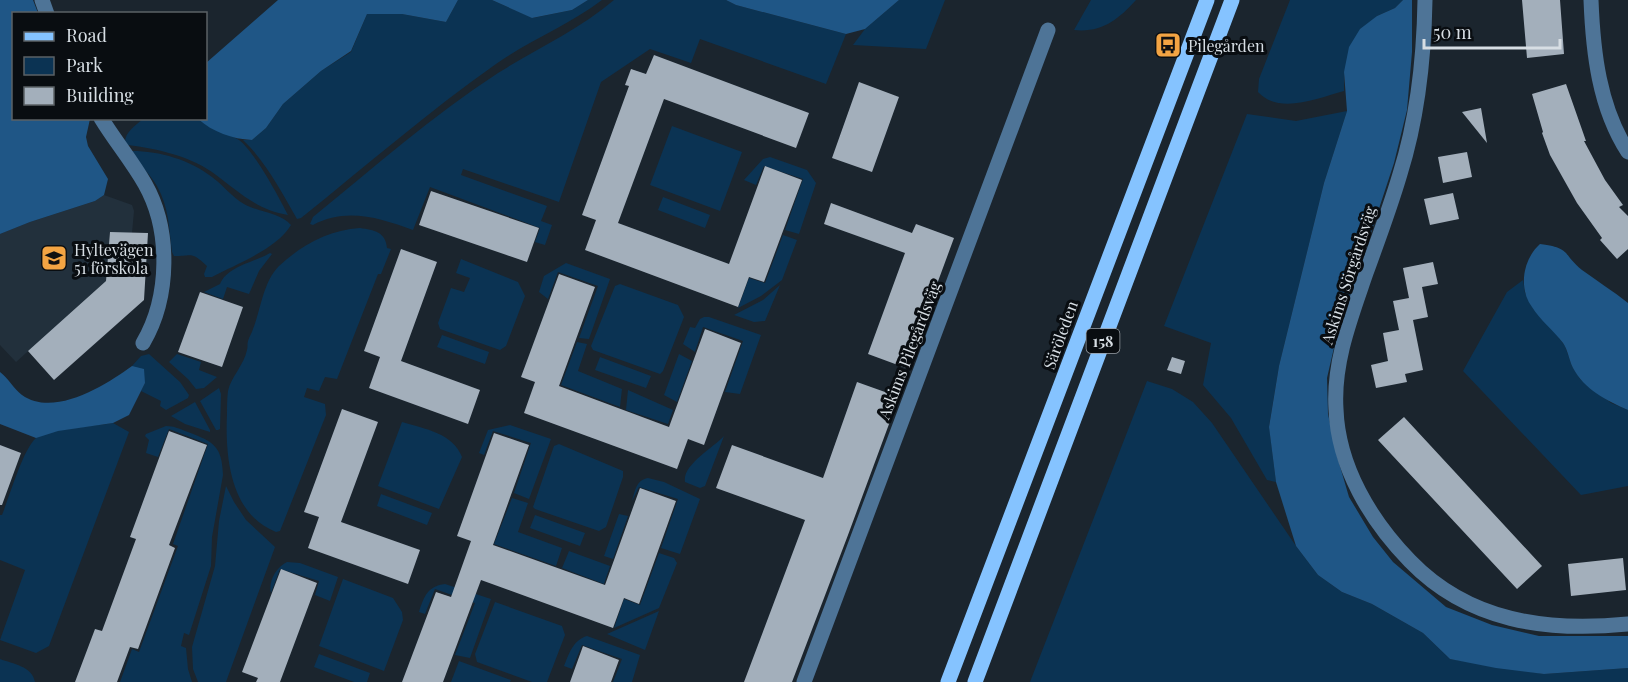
<svg xmlns="http://www.w3.org/2000/svg" width="1628" height="682" viewBox="0 0 1628 682" font-family="'Playfair Display',serif">
<rect width="100%" height="100%" fill="#1b252e"/>
<path fill="#22303c" d="M104,195L132,205L134,211L132,233L110,232L106,281L16,362L0,345V234L30,222L95,201Z"/>
<path fill="#0b3353" d="M458,0H492L533,18L572,10L588,0H602C569,25 530,40 496,64C429,111 366,166 301,218L297,219C281,191 266,162 243,140H252L266,128L283,104L321,71L351,52L367,14H402L446,22Z
M614,0H726L736,5L846,34L826,84L700,39L691,63L650,49L601,82L559,202L463,169L461,175L547,206L541,221L552,225L545,245L535,242L540,228L430,187L413,230C380,218 346,207 313,225L310,224L313,217C373,168 432,116 498,73C536,49 579,30 614,0Z
M899,0H945L926,49L853,45L865,29Z
M1091,0H1136C1118,20 1101,33 1074,30Z
M1290,0H1403L1395,8L1377,16L1344,72V91C1318,98 1279,115 1258,92L1259,79Z
M1347,111L1324,183L1279,366L1269,426L1276,482L1267,480L1231,418L1203,385L1211,343L1164,326L1247,114L1296,121Z
M143,119H198C210,129 226,132 239,140C254,151 279,197 288,215C256,210 237,190 212,172C187,155 157,149 128,145L125,142C125,132 136,125 143,119Z
M672,126L742,152L720,211L650,185Z
M132,151C160,151 190,160 212,177C223,185 232,197 244,204C258,212 281,213 291,225C277,249 236,264 212,277H205L204,274L207,266C191,251 193,256 174,256L172,252C169,229 169,207 157,186C150,174 138,164 132,151Z
M770,157L807,170L816,183L799,234L785,230L803,179L764,166L756,185L744,180L763,159Z
M663,197L710,215L705,228L658,210Z
M360,228C374,230 386,232 387,248L391,249L381,274H378L337,379L325,377L319,391L307,388L304,397L325,404L326,415L280,531L276,532C230,514 225,456 227,414C227,407 227,399 228,391C231,377 244,365 247,350C248,347 247,344 248,341C249,337 252,333 253,329C261,309 263,282 279,266C302,245 328,230 360,228Z
M783,235L797,240L782,280L761,296L738,308L749,278L765,283Z
M270,253L272,254L259,271L249,294L227,287L223,299L204,292L220,284C227,266 255,262 270,253Z
M461,259L518,282L525,296L506,346L500,350L440,329L438,323L451,288L464,292L470,278L456,273Z
M566,263L610,279L589,339L579,338L598,286L558,272L548,299L539,292L544,276Z
M1523,280L1525,293L1565,346L1572,366L1580,379L1611,403L1628,410V486L1581,495L1463,371L1507,292Z
M620,284L678,305L684,317L663,371L660,374L593,350L591,346L615,286Z
M780,285L765,321L754,322L734,315L763,300Z
M704,317H709L761,335L740,394L725,392L743,341L703,327L695,352L683,344L690,327L695,328L700,319Z
M442,335L489,352L485,364L437,347Z
M577,342L587,344L578,371L622,389L620,407L561,385Z
M149,354L180,382L189,395L188,398L166,410L160,406L161,401L141,391L145,383L132,366L141,356Z
M177,354L201,362L199,370L217,377L204,388L196,389L188,379L169,362Z
M679,354L692,361L677,402L664,395Z
M600,357L651,376L646,388L595,370Z
M1147,381L1172,389L1193,402L1212,423L1296,546L1318,575L1342,592L1372,604L1423,633L1450,659L1544,674L1628,668V682H1030Z
M219,388L221,394L220,429L218,430H216L200,401Z
M628,390L673,410L668,424L626,410Z
M195,402L210,430V432L185,424L171,416Z
M402,422C425,429 453,433 462,457L439,509L378,486Z
M113,423L129,432L49,646L36,653L0,640L25,570L0,560V515H2C9,498 23,449 36,438C47,429 97,426 113,423Z
M510,425L551,439L529,499L514,493L531,443L493,431L484,455L479,453L488,430Z
M166,426C174,426 180,429 188,432C214,442 222,446 223,475L212,537L211,566L189,635L184,633L181,646L186,648L188,669L192,682H120L132,649L139,652L178,546L173,544L208,444L169,429L158,457L146,453L149,440L145,436L146,434Z
M724,436L705,486L700,488L685,482C682,465 713,448 724,436Z
M559,444L623,471V477L606,527L599,531L535,509L533,507L554,446Z
M648,478L664,482L700,499L680,554L661,548L678,499L639,487L632,501C635,491 636,480 648,478Z
M226,486L234,502L246,520L275,547L226,682H198L193,669L192,647L215,566L219,521Z
M381,494L432,513L427,525L377,506Z
M512,498L528,503L518,532L562,548L556,566L494,544Z
M619,514L628,516L613,559L604,556Z
M535,515L585,533L580,546L530,528Z
M569,551L610,566L604,584L562,568Z
M659,553L674,558L677,563L659,608L614,628L624,599L640,605Z
M287,562L300,563L338,577L330,601L315,595L319,581L280,569L271,593C268,582 276,567 287,562Z
M343,579L393,598L402,612L403,620L384,671L319,646Z
M445,584L491,599L470,658L455,655L475,603L435,589L425,614L419,612C424,596 428,586 445,584Z
M495,602L562,626L565,635L547,682H532L477,662L475,654Z
M659,611L645,650L607,634Z
M587,636L640,655L632,682H613L622,659L582,645L572,669L564,666C569,654 573,640 587,636Z
M319,654L370,673L367,682H354L314,667Z
M0,659C13,664 32,666 35,682H0Z
M459,661L511,680L510,682H451Z"/>
<path fill="#1f5686" d="M0,0H33L38,13L14,14V118L90,119L86,137L88,146L108,179L104,195L95,201L30,222L0,234Z
M278,0H458L446,22L402,14H367L351,51L321,71L283,104L266,128L252,140C232,139 213,132 198,119L206,118V63Z
M492,0H588L572,10L532,18Z
M726,0H899L865,29L846,34L736,5Z
M1403,0H1412V52L1407,110L1394,163L1336,339L1327,378L1328,414L1337,456L1349,497L1373,537L1393,562L1446,607L1492,625L1539,636H1628V668L1544,674L1496,668L1450,659L1423,633L1372,604L1342,592L1318,575L1296,546L1276,482L1269,427L1279,366L1324,183L1347,111L1344,72L1349,47L1360,29L1377,16L1395,8Z
M1540,244C1572,248 1562,254 1582,270C1597,281 1613,291 1628,303V410C1607,401 1584,389 1573,368C1569,360 1568,350 1563,343C1553,330 1540,320 1532,307C1518,288 1523,259 1540,244Z
M132,366L144,369L145,383L129,415L113,423L58,431L36,438L0,424V372C8,378 14,389 22,395C54,418 106,385 132,366Z"/>
<path fill="#a3afbb" d="M1522,0H1560L1564,54L1527,58Z
M654,55L809,113L796,148L664,99L618,223L729,264L765,166L802,180L764,282L749,277L738,307L585,250L596,220L582,215L629,86L625,85L631,69L646,74Z
M859,82L899,97L872,172L832,158Z
M1566,84L1586,141H1584L1605,180L1623,205L1619,207L1628,216V249L1617,259L1600,240L1602,238L1577,203L1550,155L1542,133L1543,132L1532,94Z
M1481,108L1487,143L1462,112Z
M1467,152L1472,177L1443,183L1438,157Z
M431,191L539,228L527,262L419,225Z
M1453,193L1459,219L1430,225L1424,199Z
M831,203L912,233L916,224L954,238L906,368L868,354L905,253L824,224Z
M110,232L148,233L144,300L54,380L28,351L106,281Z
M401,249L437,262L401,361L480,390L468,424L369,388L380,357L364,351Z
M1433,262L1438,284L1422,287L1428,317L1413,320L1423,370L1405,374L1407,382L1376,388L1371,365L1388,361L1383,333L1399,330L1393,301L1409,298L1403,268Z
M559,274L595,287L559,386L669,427L705,329L741,343L704,445L688,439L677,469L524,413L535,382L521,377Z
M200,292L243,307L222,367L178,352Z
M1172,357L1185,361L1181,374L1167,370Z
M857,382L899,397L848,535L792,682H744L805,520L716,488L732,445L823,478Z
M342,409L378,422L341,522L420,550L408,584L308,548L319,517L304,512Z
M1404,417L1542,566L1517,589L1378,440Z
M169,431L207,445L169,545L175,548L138,649L130,647L117,682H75L95,629L102,631L136,539L130,537Z
M494,433L529,445L493,545L605,585L640,488L676,501L639,604L624,598L613,628L481,580L443,682H402L436,592L451,597L471,541L457,536Z
M0,445L21,453L2,505H0Z
M1623,558L1626,590L1571,596L1568,564Z
M281,569L317,583L280,682H256L258,678L242,672Z
M583,646L619,660L611,682H570Z"/>
<g fill="none" stroke-linecap="round" stroke-linejoin="round">
<path stroke="#4e7497" stroke-width="15" d="M42,0L47,14
M1425,0C1424,60 1418,117 1400,174C1390,208 1378,240 1366,273C1351,317 1333,362 1336,409C1338,467 1371,521 1410,561C1469,622 1547,632 1628,624
M1591,0C1593,52 1599,107 1628,152
M101,118C115,141 132,161 145,184C171,230 170,297 143,343
M804,682L1048,30"/>
<path stroke="#85c3ff" stroke-width="15" d="M948,682L1207,0
M975,682L1232,0"/>
</g>
<defs>
<symbol id="bus-square" viewBox="-11 -11 22 22"><rect x="-9" y="-9" width="18" height="18" rx="4" fill="#f3a443" stroke="#090d11"/><path d="M-5-6H5V4H4V6H2V4H-2V6H-4V4H-5ZM-3.5-4V0h7V-4ZM-3.5 1.2v1.5H-2V1.2ZM2 1.2v1.5H3.5V1.2Z" fill="#111"/></symbol>
<symbol id="school-square" viewBox="-11 -11 22 22"><rect x="-9" y="-9" width="18" height="18" rx="4" fill="#f3a443" stroke="#090d11"/><path d="M0-5L7-2L0 1L-7-2ZM-4 1L0 2.5L4 1V4Q0 6-4 4Z" fill="#111"/></symbol>
</defs>
<g fill-rule="evenodd">
<use href="#bus-square" x="1153" y="30" width="30" height="30"/>
<use href="#school-square" x="39" y="243" width="30" height="30"/>
</g>
<g text-anchor="middle" dominant-baseline="central" stroke-width="6" stroke-linejoin="round" paint-order="stroke">
<rect fill="#090d11" stroke="#999fa5" stroke-width="1.5" x="1086.5" y="329" width="33" height="24" rx="4.5"/>
<g font-size="15" font-weight="bold" fill="#d7dee4">
<text x="1103" y="341">158</text>
</g>
<g font-size="16" fill="#d7dee4" stroke="#090d11" text-anchor="start">
<text x="1188" y="45">Pilegården</text>
<text x="74" y="249">Hyltevägen<tspan x="74" dy="18">51 förskola</tspan></text>
</g>
<g font-size="16" fill="#d7dee4" stroke="#090d11">
<text transform="translate(1348 275) rotate(-72)">Askims Sörgårdsväg</text>
<text transform="translate(1060 335) rotate(-70)">Säröleden</text>
<text transform="translate(909 350) rotate(-69)">Askims Pilegårdsväg</text>
</g>
</g>
<rect x="12" y="12" width="195" height="108" fill="#090d11" stroke="#5b6165" stroke-width="1.5"/>
<rect x="24" y="32" width="30" height="9" fill="#85c3ff" stroke="#5b6165" stroke-width="1.5"/>
<text x="66" y="42" font-size="18" fill="#d7dee4">Road</text>
<rect x="24" y="57" width="30" height="18" fill="#0b3353" stroke="#5b6165" stroke-width="1.5"/>
<text x="66" y="72" font-size="18" fill="#d7dee4">Park</text>
<rect x="24" y="87" width="30" height="18" fill="#a3afbb" stroke="#5b6165" stroke-width="1.5"/>
<text x="66" y="102" font-size="18" fill="#d7dee4">Building</text>
<path d="M1424 39v9h136v-9" fill="none" stroke="#d7dee4" stroke-width="3"/>
<text x="1433" y="39" font-size="18" fill="#d7dee4" stroke="#090d11" stroke-width="4.5" paint-order="stroke">50 m</text>
</svg>
